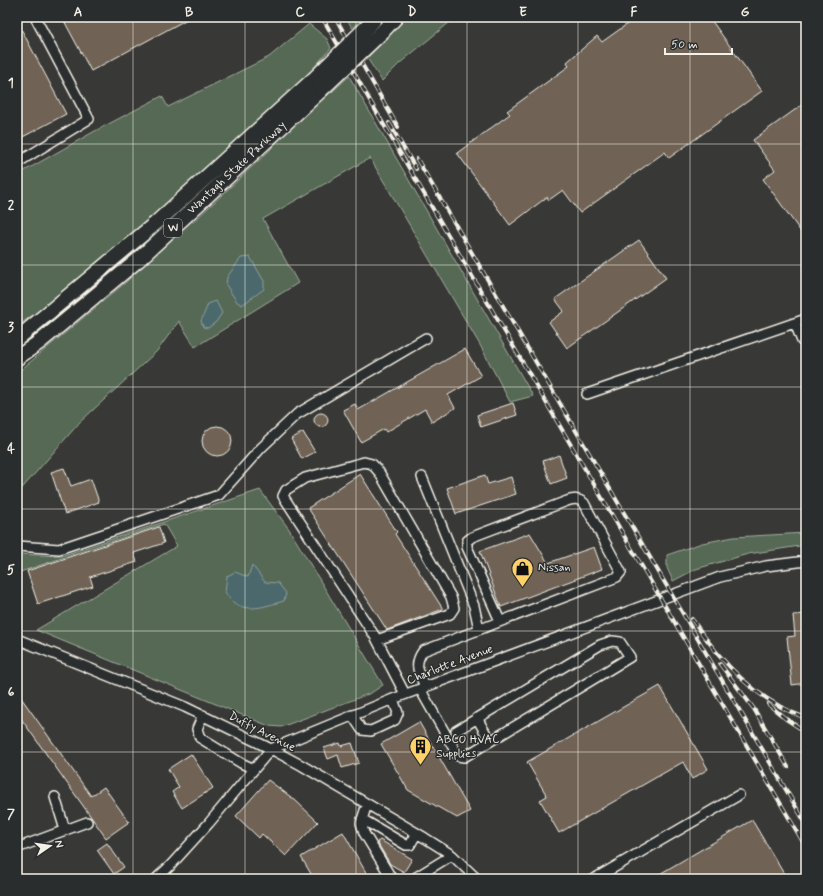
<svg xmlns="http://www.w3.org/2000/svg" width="823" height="896" viewBox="0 0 823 896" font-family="Mynerve,sans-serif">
<rect width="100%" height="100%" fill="#383836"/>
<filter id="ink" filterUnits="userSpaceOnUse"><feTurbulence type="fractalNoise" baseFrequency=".025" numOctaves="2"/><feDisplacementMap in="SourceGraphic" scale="8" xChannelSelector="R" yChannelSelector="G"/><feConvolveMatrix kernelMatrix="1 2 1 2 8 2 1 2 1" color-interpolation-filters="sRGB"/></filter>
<g filter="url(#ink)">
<path fill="#546955" stroke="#a4ad9e" d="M346,17H366L352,28Z
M402,17H456L400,63L382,81L367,58L383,41L382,37Z
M309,24L327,39L331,48L310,72L150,220L39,311L17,326V175L95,131L162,96L168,107L269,57Z
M349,76L533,396L510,402L480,345L370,158L263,219L298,283L195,347L179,321L157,351L80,422L17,494V373L126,282L165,244L188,220L193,222L269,151L284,132L329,91L331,93Z
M260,490L289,529L383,685L371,693L281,727L269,726L36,630L177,546L164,524L17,573V554L61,556Z
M806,533V545L748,554L696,569L673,581L667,568V555L702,543L734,537Z"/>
<path fill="#4b696d" stroke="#8f9f9e" d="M250,257L264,281V289L242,305L237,302L226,285L227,277L241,258Z
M216,301L222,313L216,322L208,328L203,327L201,321L208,304Z
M252,565L265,582L278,583L286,593L284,601C268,605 248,614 233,602C230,600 227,595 225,592L227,576L235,572L248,577Z"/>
<path fill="#6f6456" stroke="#f4f1e8" d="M62,17H191L91,71Z
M637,17H709L762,91L669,158L665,152L580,213L563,190L549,200L547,197L510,225L457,153L510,114L507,111L569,66L567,62L597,36L602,42Z
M17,21L66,114L17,140Z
M803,104L806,109V239L763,179L775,170L753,140Z
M639,240L666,278L567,348L549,322L564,311L555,299Z
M465,349L481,376L448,395L455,408L432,422L425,409L386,432L384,429L361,442L343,410L355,404L358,410Z
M513,403L517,415L481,427L477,415Z
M314 420a7 7 0 1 1 14 0a7 7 0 1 1-14 0Z
M202 441a15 15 0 1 1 30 0a15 15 0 1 1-30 0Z
M303,432L315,452L302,459L291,439Z
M559,455L567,478L551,484L543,461Z
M64,468L71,486L91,479L99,502L65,514L51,472Z
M360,474L397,532L395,534L443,609L387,630L308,508Z
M485,475L488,484L511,477L516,494L456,514L447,488Z
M159,527L164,543L134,553L137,562L90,577L93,586L38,604L27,571Z
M530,533L548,563L594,547L602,569L501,607L480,551Z
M806,614V683L792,685L787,637L795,636L793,615Z
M660,686L708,769L692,779L683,762L559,833L540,800L547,796L527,762Z
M17,692L91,796L104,787L129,822L106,838L17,713Z
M419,722L470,811L457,818L408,790L381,744Z
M340,743L341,746L352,743L359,763L342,768L338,755L328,759L324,748Z
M191,754L213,788L182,808L172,792L179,787L168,769Z
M268,780L295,800L318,822L286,856L262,834L259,838L236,816Z
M752,820L787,879H651Z
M343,832L368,876L362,879H314L301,857Z
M380,840L412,859L404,872L390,864L377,842Z
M107,843L124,867L114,874L97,850Z"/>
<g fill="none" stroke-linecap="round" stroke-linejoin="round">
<defs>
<path id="minor" d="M17,163L89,119L35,17
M795,323L802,341
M587,394L806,319
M422,477L474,606L479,629
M17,546L59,549L219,495L261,448L297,414L426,338
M17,639L185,707L271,749L301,765L425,838L452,855L477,879
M377,640L450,614L454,608L451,597L379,472L372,464L364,462L305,478L286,490L283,496L376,638L377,640L405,694
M425,687C419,672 413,665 423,651L617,577L621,572L584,503C578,498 574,499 567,501L472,537L467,541V547L500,621
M420,689L458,756L464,757L630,657L620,642L612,641L600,645L456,731
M203,715L197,729L200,738L241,763L254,769
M352,715L362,730L371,731L395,720L398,713L393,699
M477,718L490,741
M55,797L65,830
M367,804L361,823L364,833L392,879
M362,819L406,845H410L417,833
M17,848L87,822
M156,879L170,866L209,823L271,749L393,699L720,577L766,566L806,561
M413,879L452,855
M594,879L739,795"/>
<path id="highway" d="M382,32L396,17
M17,339L156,223L314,79
M17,358L41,341L138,260L321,90"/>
</defs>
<use href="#minor" stroke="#f4f1e8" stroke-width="12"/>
<use href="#highway" stroke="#f4f1e8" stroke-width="17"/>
<use href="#minor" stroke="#2a2d2e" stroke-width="9"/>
<use href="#highway" stroke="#2a2d2e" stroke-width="14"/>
<defs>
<path id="rail" d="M322,17L392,139L806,847
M335,17L398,127
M389,123L416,169
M417,159L806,824
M692,619C721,662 756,701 806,718
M720,664L754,709L788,767
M768,704L786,719L806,732"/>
</defs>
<use href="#rail" stroke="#f4f1e8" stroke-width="4"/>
<use href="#rail" stroke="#2a2d2e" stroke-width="2.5" stroke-dasharray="8" stroke-linecap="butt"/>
<defs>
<path id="highway-bridge" d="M314,79L373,21
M321,90L382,32"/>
</defs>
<use href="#highway-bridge" stroke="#f4f1e8" stroke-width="17" stroke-linecap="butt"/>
<use href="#highway-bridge" stroke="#2a2d2e" stroke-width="14"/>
</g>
</g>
<path fill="none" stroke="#f4f1e8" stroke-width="1" stroke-opacity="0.55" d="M133,17V879M245,17V879M356,17V879M467,17V879M578,17V879M690,17V879M17,144H806M17,265H806M17,387H806M17,509H806M17,631H806M17,752H806"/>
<defs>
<symbol id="shop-pin" viewBox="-11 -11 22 30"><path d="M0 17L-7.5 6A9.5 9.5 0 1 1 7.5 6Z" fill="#ffd166" stroke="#2a2d2e"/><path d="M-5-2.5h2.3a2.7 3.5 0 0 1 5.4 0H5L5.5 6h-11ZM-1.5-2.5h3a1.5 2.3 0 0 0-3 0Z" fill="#111"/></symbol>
<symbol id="building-pin" viewBox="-11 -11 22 30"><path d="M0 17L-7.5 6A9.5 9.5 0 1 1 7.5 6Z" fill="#ffd166" stroke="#2a2d2e"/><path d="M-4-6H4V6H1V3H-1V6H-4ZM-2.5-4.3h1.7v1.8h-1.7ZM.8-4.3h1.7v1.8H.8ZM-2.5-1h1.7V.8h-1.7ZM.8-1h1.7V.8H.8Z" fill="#111"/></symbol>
</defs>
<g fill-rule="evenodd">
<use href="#shop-pin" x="510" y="556" width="25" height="34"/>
<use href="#building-pin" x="408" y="734" width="25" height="34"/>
</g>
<g text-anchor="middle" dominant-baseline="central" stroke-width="3" stroke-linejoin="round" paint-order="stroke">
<rect fill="#2a2d2e" stroke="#b7b6b0" stroke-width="1" x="164" y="219" width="18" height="18" rx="3"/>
<g font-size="11" font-weight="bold" fill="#f4f1e8">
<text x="173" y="228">W</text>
</g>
<g font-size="12" fill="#f4f1e8" stroke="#2a2d2e">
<text transform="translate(237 168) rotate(-43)">Wantagh State Parkway</text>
<text transform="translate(450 665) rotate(-21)">Charlotte Avenue</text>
<text transform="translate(262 732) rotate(27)">Duffy Avenue</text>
</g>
<g font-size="12" fill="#f4f1e8" stroke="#2a2d2e" text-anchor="start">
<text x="538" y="568">Nissan</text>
<text x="436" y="740">ABCO HVAC<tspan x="436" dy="14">Supplies</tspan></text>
</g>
</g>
<rect width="823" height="896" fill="none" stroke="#2a2d2e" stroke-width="44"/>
<g transform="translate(50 846) rotate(77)" stroke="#2a2d2e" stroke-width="3" paint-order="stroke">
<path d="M0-3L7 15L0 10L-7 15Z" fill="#f4f1e8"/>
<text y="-6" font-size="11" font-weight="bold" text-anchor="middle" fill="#f4f1e8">N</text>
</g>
<path d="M665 48v6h67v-6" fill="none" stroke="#f4f1e8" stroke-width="2"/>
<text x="671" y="48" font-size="12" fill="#f4f1e8" stroke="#2a2d2e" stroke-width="3" paint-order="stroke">50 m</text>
<rect x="22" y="22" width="779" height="852" fill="none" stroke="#f4f1e8" stroke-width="1.5"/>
<g font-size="13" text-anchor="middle" font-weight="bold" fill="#f4f1e8">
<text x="78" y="16">A</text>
<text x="189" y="16">B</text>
<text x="300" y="16">C</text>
<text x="412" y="16">D</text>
<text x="523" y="16">E</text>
<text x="634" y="16">F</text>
<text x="745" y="16">G</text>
<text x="11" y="87">1</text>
<text x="11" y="209">2</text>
<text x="11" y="331">3</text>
<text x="11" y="453">4</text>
<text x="11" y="574">5</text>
<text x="11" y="696">6</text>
<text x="11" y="818">7</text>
</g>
</svg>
